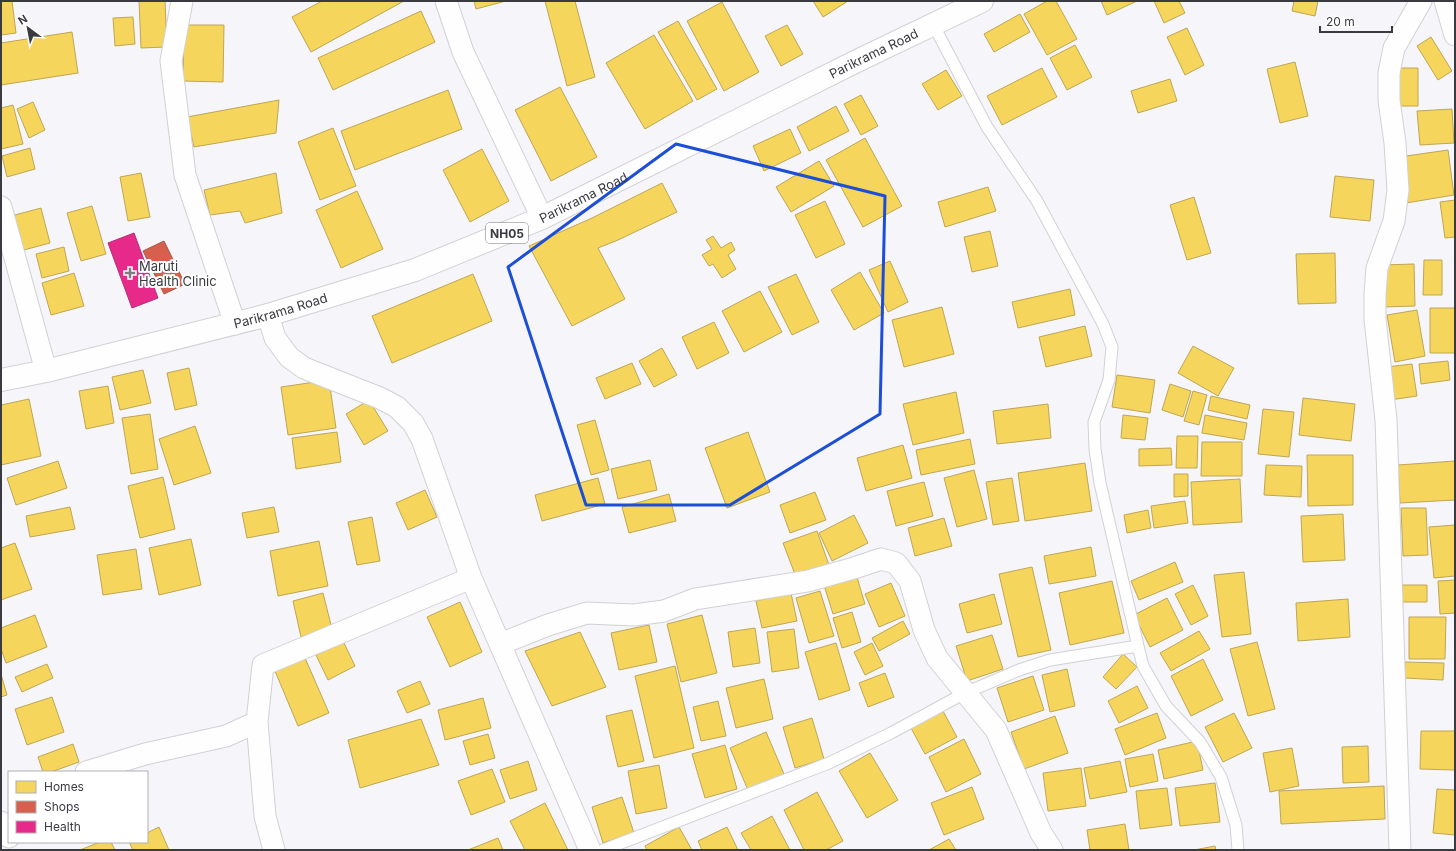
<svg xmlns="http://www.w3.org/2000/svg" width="1456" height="851" viewBox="0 0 1456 851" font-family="Inter,sans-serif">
<rect width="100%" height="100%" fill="#f6f6fa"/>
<path fill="#f6d55c" stroke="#bea654" d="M1,1H12L16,33L1,35Z
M139,1H165L167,47L141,48Z
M322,1H404L311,52L292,17Z
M474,1H506L476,9Z
M545,1H575L595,77L567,86Z
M813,1H848L823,17Z
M1047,1H1056L1077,39L1047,55L1024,14Z
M1101,1H1137L1107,15Z
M1154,1H1179L1185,13L1164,23Z
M1294,1H1318L1315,16L1292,11Z
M722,2L759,72L724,91L687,21Z
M421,11L435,42L333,90L318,58Z
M1020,14L1030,32L994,52L984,34Z
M133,17L135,44L115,46L113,18Z
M678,21L717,89L697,100L658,32Z
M184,25H224L223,82L183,81Z
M787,25L803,54L781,66L765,36Z
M1187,28L1204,65L1185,75L1167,37Z
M72,32L78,73L1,85V43Z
M654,35L693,101L645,129L606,63Z
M1431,37L1452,71L1438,80L1417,46Z
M1075,45L1092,77L1067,90L1050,58Z
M1295,62L1308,116L1280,123L1267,69Z
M1042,68L1057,97L1002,125L987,96Z
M1396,68H1418V106H1396Z
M946,70L962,96L938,110L922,84Z
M1170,79L1177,101L1138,113L1131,91Z
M560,87L597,157L551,181L515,110Z
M448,90L462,129L355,170L341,131Z
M861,95L878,126L861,135L844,104Z
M279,100L276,133L194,147L187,117Z
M33,102L45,130L29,138L17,109Z
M13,105L23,144L1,149V108Z
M836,106L849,131L809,151L797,127Z
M1452,109L1454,143L1420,145L1417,111Z
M333,128L356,186L320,200L298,142Z
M790,129L801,153L764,171L753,146Z
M865,138L902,206L863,227L826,160Z
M30,148L35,169L7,177L2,156Z
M482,149L509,201L470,222L443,170Z
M1448,150L1454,195L1406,203L1399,157Z
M819,161L834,186L791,212L776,187Z
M141,173L150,217L128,221L120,177Z
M276,173L282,213L245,223L240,211L210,215L204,190Z
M1335,176L1374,180L1370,221L1330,217Z
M662,183L677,212L618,240L598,248L625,299L572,326L529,246L592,218Z
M988,187L996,211L945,227L938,202Z
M357,191L383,249L341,268L316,210Z
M1194,197L1211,253L1187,260L1170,205Z
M1455,200V237L1445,238L1440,202Z
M825,201L845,244L816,258L795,215Z
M92,206L106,254L81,261L67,213Z
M41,208L50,243L20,251L11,216Z
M990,231L998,266L972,272L964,237Z
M713,236L721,248L731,242L735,250L728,255L736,269L722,278L713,264L709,266L702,255L712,249L706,240Z
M64,247L69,271L42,278L36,254Z
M1335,253L1336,303L1298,304L1296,254Z
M1424,260H1442V295H1423Z
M890,261L908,302L888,312L869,270Z
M1414,264L1415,306L1383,307L1381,265Z
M860,272L884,313L854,330L831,290Z
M74,273L84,306L51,315L42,283Z
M473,274L492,321L392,363L372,316Z
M796,274L819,322L792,335L768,287Z
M1070,289L1075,315L1018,328L1012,302Z
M760,291L782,332L744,352L722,311Z
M942,307L954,354L904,367L892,320Z
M1430,308H1455V353H1430Z
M1417,310L1425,356L1395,362L1387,315Z
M714,322L729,353L697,369L682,337Z
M1085,326L1092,356L1046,367L1039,337Z
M1193,346L1234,368L1218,396L1178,373Z
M662,348L677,375L654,387L639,361Z
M1448,361L1450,380L1421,384L1419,364Z
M632,363L641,384L605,399L596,378Z
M1412,364L1417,396L1390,400L1386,367Z
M189,368L197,405L175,410L167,373Z
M143,370L151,403L120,410L112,377Z
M1117,375L1155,380L1150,413L1112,407Z
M329,380L336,428L288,435L281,387Z
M1170,384L1191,391L1183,417L1162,410Z
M108,386L114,423L86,429L79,391Z
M1193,391L1207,395L1199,425L1184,421Z
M956,392L964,433L913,445L903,404Z
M1211,396L1250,405L1247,419L1208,410Z
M1303,398L1355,404L1351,441L1299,435Z
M29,399L41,456L1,465V405Z
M369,400L388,431L364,445L346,414Z
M1048,404L1051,438L997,444L993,411Z
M1263,409L1294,412L1289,457L1258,454Z
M150,414L158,469L131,474L122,418Z
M1123,415L1148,418L1145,440L1121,438Z
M1205,415L1247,423L1244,440L1202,433Z
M595,420L609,470L591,475L577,425Z
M195,426L211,473L174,485L159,439Z
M337,432L341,462L296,469L292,438Z
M748,432L770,492L727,508L705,448Z
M1177,436H1198L1197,468H1176Z
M970,439L975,464L921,475L916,450Z
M1202,442H1242V476H1201Z
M903,445L912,478L866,491L857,458Z
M1171,448L1172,465L1139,466V449Z
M1307,455H1353V505L1308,506Z
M650,460L657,490L618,499L611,469Z
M58,461L67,488L16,505L7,478Z
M1455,461V500L1400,503L1398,465Z
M1085,463L1092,511L1025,521L1018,473Z
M1266,465L1302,466L1301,497L1264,495Z
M974,470L987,519L957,527L944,478Z
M1174,474H1188V496L1174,497Z
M163,477L175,529L140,538L128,486Z
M598,478L605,504L542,521L535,495Z
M1012,478L1019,521L993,525L986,482Z
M1240,479L1242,522L1193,525L1191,482Z
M924,482L933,516L896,526L887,491Z
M425,490L437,517L408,530L396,503Z
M815,492L826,520L790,533L780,505Z
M669,494L676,521L629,533L622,507Z
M1185,501L1188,523L1154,528L1151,506Z
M70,507L75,529L30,537L26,516Z
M274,507L279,532L247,538L242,513Z
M1401,508H1426L1428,555L1403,556Z
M1148,510L1151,528L1127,533L1124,515Z
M1343,514L1345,560L1303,562L1301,516Z
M854,515L868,543L832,561L819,533Z
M372,517L380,561L357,565L348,522Z
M944,518L952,546L915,556L908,528Z
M1455,525V576L1434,578L1429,527Z
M817,531L829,565L796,577L783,543Z
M191,539L201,585L159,595L149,548Z
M319,541L328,586L278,596L270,551Z
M15,543L32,589L1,600V548Z
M1091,547L1096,576L1049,584L1044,556Z
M136,549L142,589L103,595L97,555Z
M1175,562L1183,582L1139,600L1131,581Z
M1032,567L1051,650L1018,657L999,574Z
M1244,572L1251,634L1222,637L1214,575Z
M856,574L865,604L833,614L824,585Z
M1455,580V613L1440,614L1438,581Z
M1112,581L1124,633L1070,645L1059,593Z
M891,583L905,616L879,627L865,594Z
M1193,585L1208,616L1191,625L1175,594Z
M1399,585H1427V602H1399Z
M820,591L834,636L809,643L796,598Z
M323,593L332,629L301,637L293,601Z
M791,593L797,621L762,628L756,601Z
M994,594L1002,624L967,633L959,604Z
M1167,598L1183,630L1150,647L1134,615Z
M1348,599L1350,637L1298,641L1296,603Z
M460,602L482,652L450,667L427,617Z
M852,612L861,642L842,648L833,618Z
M35,615L47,647L6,663L1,649V628Z
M702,615L717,673L681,682L667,624Z
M1409,617H1446L1445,659H1409Z
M903,621L910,634L879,651L872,638Z
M649,625L657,662L619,670L611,633Z
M755,628L760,663L733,667L728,632Z
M794,629L799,668L772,672L767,632Z
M1199,631L1210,649L1171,671L1160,653Z
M580,632L606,687L552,706L525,651Z
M992,635L1003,669L967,681L956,646Z
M343,641L355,666L328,680L316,655Z
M1257,642L1275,709L1248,716L1230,649Z
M836,643L850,690L819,700L805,652Z
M872,643L883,666L865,675L854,652Z
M1123,654L1137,667L1116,689L1103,677Z
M305,658L329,713L298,726L275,671Z
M1203,659L1223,700L1191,716L1171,676Z
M1405,662L1444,663L1443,680L1404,678Z
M47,664L53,678L22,692L15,677Z
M675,666L694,748L654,758L635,676Z
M1067,669L1075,706L1050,712L1042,675Z
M885,673L894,697L868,707L859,683Z
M1,674L7,695L1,697Z
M1033,676L1044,710L1008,722L997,688Z
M764,679L773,719L736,728L726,688Z
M420,681L430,704L407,713L397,691Z
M1137,686L1148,708L1119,723L1108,701Z
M52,697L64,732L27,745L15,709Z
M483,698L491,728L445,740L438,710Z
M718,701L726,736L701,741L693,707Z
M632,710L644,761L618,767L606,716Z
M943,711L957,737L925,754L911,728Z
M1157,713L1166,738L1125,755L1115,729Z
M1234,713L1252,748L1223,762L1205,727Z
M1055,716L1068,753L1024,769L1011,732Z
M812,718L824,759L795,768L783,727Z
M421,719L439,765L360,788L348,740Z
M1421,731H1455V770L1420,769Z
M766,732L784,774L748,790L730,748Z
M488,734L495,758L470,765L463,741Z
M964,739L981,774L946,792L929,757Z
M1197,741L1203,770L1164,779L1158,750Z
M73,744L79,762L51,772H43L38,757Z
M725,745L737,789L705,798L692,754Z
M1368,746L1369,782L1343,783L1342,747Z
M1292,748L1299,786L1270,792L1263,753Z
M870,753L898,800L867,818L839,771Z
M1153,754L1158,781L1130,787L1125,759Z
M528,761L537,790L510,799L500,770Z
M1120,761L1127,792L1090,799L1084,768Z
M659,765L667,808L636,814L628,771Z
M1081,768L1086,806L1048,811L1043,773Z
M492,769L505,802L471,815L458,781Z
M1215,783L1220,822L1180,826L1175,788Z
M1384,786L1385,819L1281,824L1279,791Z
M972,787L984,819L944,835L931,803Z
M1167,788L1172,825L1140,829L1136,791Z
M1437,789L1455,790V835L1433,833Z
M817,792L843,841L826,850H804L784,810Z
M622,797L634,833L603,843L592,807Z
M545,803L568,850H525L510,821Z
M772,816L790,850H751L741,833Z
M1125,824L1129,850H1090L1087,830Z
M159,827L169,850H133L129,842H147V833Z
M679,827L692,850H647L645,846Z
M727,827L738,850H702L698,841Z
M498,838L503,850H468Z
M949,839L956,850H929Z
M100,842H111L115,850H80Z
M1215,846L1216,850H1194Z"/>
<path fill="#d6604d" stroke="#a75549" d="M164,241L185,284L164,294L143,251Z"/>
<path fill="#e7298a" stroke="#b32e74" d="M134,233L158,298L132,308L108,243Z"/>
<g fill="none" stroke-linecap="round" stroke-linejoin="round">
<defs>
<path id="service" d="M1138,646L1143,666L1166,706L1200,742L1221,777L1236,825L1238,850
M603,850L829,763L891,733L965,693L1019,670L1050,660L1138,646L1100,483L1095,449L1094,422L1109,380L1112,347L1103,324L1037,201L987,127L933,24"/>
<path id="minor" d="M182,1L171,61L185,175L235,324
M446,1L463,52L542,218
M1445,1L1455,35
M1,207L46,371
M268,315L275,338L289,357L304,368L380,398L397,407L413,423L422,439L471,578L590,850
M500,644L548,625L587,613L634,615L664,611L695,599L808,581L854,568L881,559L896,563L910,581L924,630L937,658L996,730L1041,833L1052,850
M257,722L265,816L274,850
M86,772L145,754L226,736L257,722L263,665L471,578
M1,822L2,827L9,837
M1400,850L1386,420L1375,319V294L1377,268L1394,221L1398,190L1395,143L1389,100V73L1394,48L1421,1"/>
<g id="primary">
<path id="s1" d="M1,380L46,371L268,315L415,270L542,218L859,60L982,1"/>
</g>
</defs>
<use href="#service" stroke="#d0d1d6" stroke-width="13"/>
<use href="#minor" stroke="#d0d1d6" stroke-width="23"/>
<use href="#primary" stroke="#d0d1d6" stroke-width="24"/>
<use href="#service" stroke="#fefefe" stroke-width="11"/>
<use href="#minor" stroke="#fefefe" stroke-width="21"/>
<use href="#primary" stroke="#fefefe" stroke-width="22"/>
</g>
<path fill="none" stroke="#1d4ed8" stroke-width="3" stroke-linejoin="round" d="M676,144L885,196L880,414L730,505H586L508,267Z"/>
<path fill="#7c7c82" stroke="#fff" stroke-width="1.5" d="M128 267h4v4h4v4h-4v4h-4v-4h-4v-4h4z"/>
<g text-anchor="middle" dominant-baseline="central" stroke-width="4" stroke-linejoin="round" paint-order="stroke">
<rect fill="#fff" stroke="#75757a" stroke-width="1" x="486" y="223" width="42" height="20" rx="3"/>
<g font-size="12" font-weight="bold" fill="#3a3a41">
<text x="507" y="233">NH05</text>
</g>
<g font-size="13" fill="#3a3a41" stroke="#fff">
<text stroke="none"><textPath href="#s1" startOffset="936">Parikrama Road</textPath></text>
<text stroke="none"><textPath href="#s1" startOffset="612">Parikrama Road</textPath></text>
<text stroke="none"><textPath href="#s1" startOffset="288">Parikrama Road</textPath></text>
</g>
<g font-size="13" fill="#3a3a41" stroke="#fff" text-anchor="start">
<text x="139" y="266">Maruti<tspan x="139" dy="15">Health Clinic</tspan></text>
</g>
</g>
<rect width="1456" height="851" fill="none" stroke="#3a3a41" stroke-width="4"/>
<rect x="8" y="771" width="140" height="72" fill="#ffffff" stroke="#b0b0b3"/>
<rect x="16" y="781" width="20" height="12" fill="#f6d55c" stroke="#b0b0b3"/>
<text x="44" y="791" font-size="12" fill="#3a3a41">Homes</text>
<rect x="16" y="801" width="20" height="12" fill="#d6604d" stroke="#b0b0b3"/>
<text x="44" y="811" font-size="12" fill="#3a3a41">Shops</text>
<rect x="16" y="821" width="20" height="12" fill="#e7298a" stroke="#b0b0b3"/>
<text x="44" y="831" font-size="12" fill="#3a3a41">Health</text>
<g transform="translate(28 28) rotate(328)" stroke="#ffffff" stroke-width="3" paint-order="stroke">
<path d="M0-3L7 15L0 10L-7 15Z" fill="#3a3a41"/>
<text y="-6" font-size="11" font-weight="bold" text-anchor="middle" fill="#3a3a41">N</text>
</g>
<path d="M1320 26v6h72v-6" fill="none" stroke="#3a3a41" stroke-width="2"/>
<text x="1326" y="26" font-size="12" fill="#3a3a41" stroke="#ffffff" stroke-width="3" paint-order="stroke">20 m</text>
</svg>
